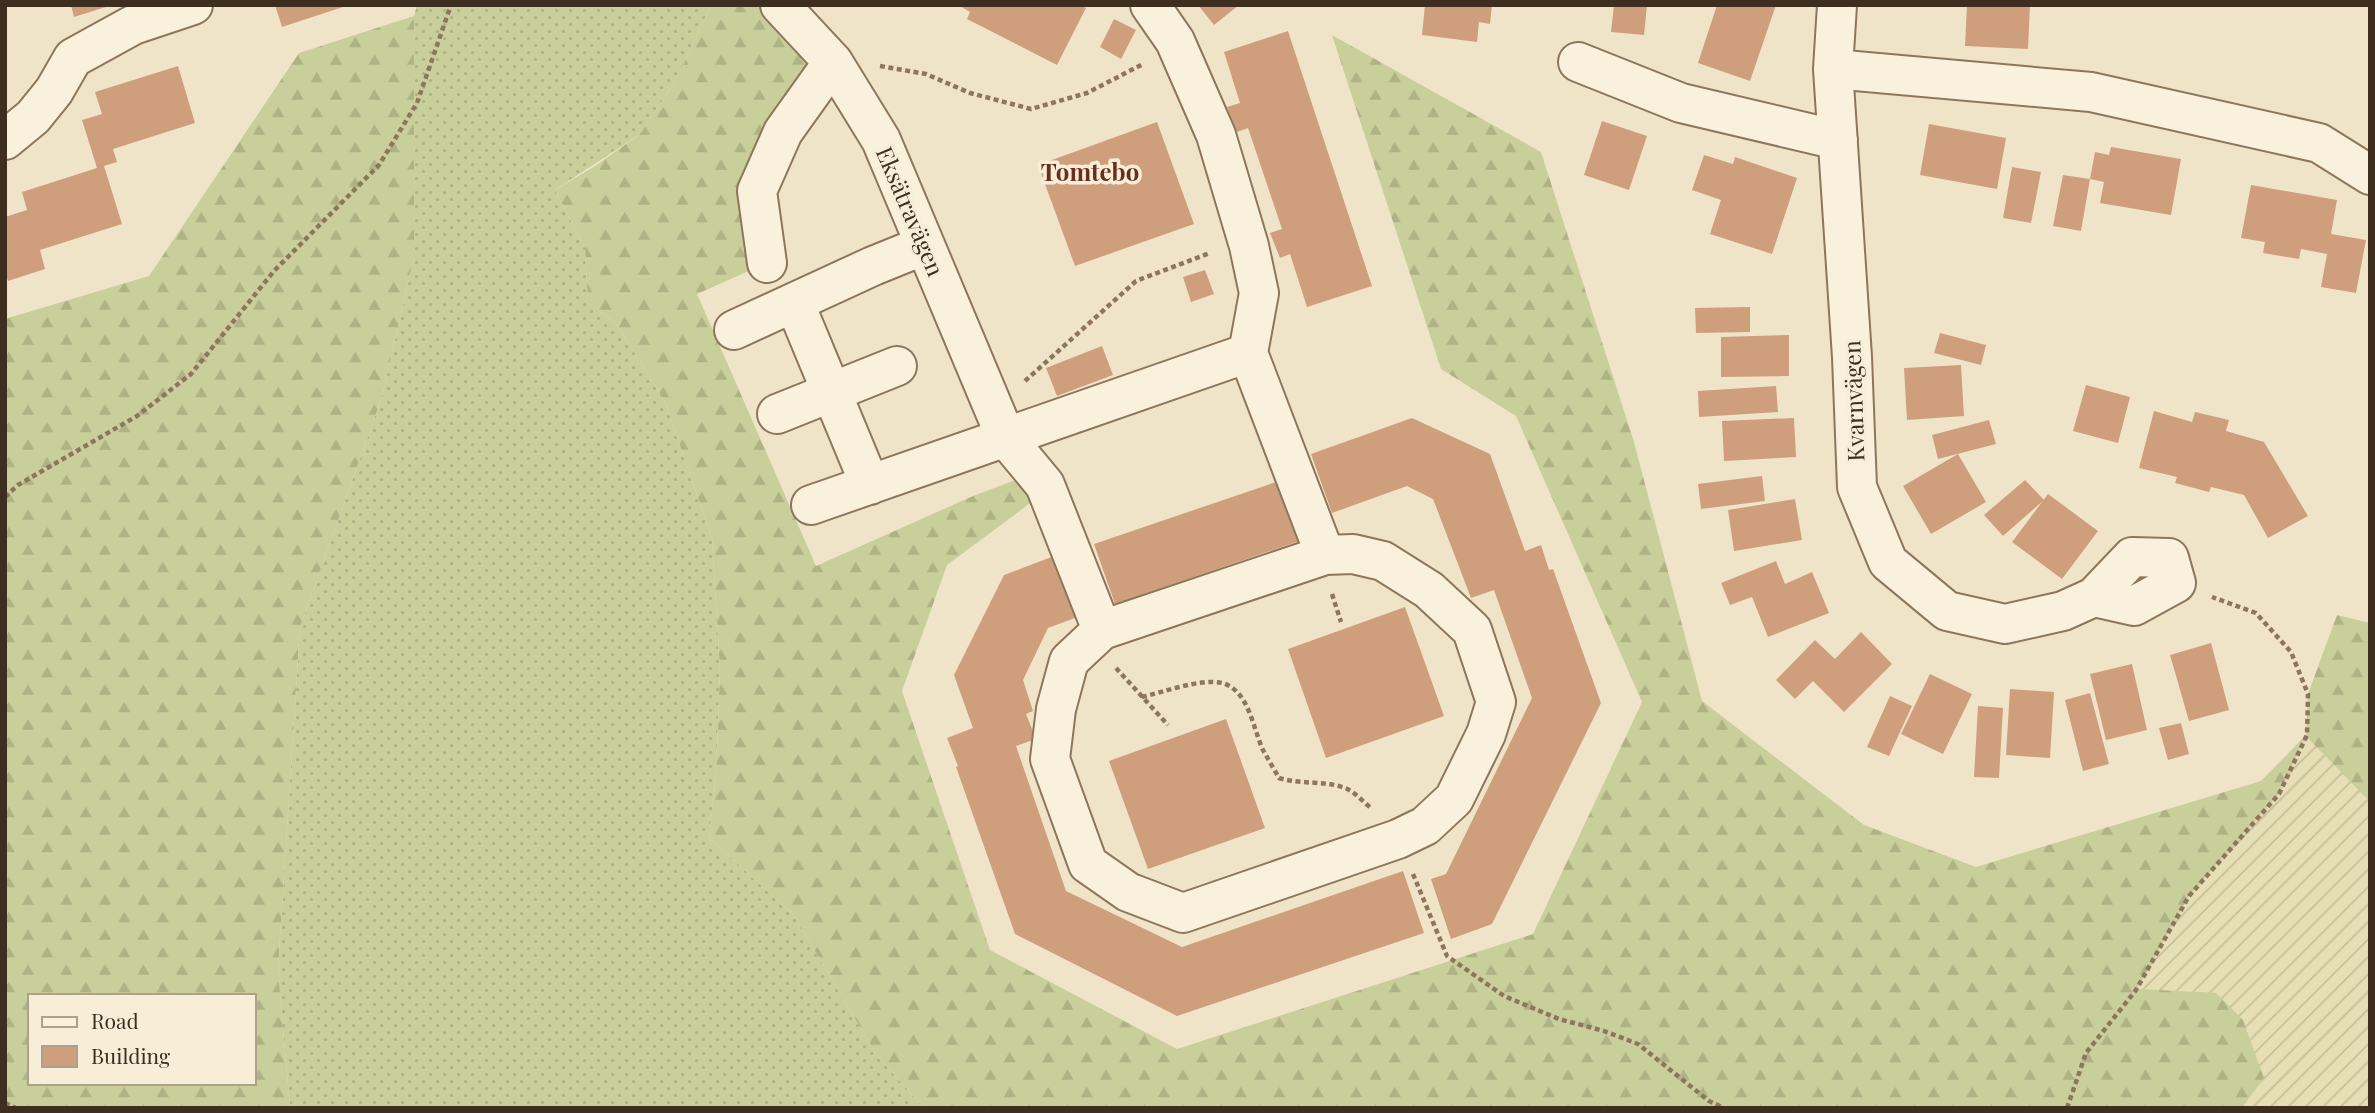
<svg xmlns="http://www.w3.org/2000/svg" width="2375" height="1113" viewBox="0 0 2375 1113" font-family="'Playfair Display',serif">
<defs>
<pattern id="farmland-furrows" width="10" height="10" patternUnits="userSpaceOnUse" patternTransform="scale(1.75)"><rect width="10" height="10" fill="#e6deb5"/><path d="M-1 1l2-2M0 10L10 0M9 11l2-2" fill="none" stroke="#c6bf9b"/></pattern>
<pattern id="grass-dots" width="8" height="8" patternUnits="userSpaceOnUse" patternTransform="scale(1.75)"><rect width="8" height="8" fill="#c9cf9b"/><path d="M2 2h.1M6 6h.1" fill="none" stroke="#aeb285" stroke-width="1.8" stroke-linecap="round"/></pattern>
<pattern id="forest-firs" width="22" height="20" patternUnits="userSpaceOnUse" patternTransform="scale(1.75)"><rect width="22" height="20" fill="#c9cf9b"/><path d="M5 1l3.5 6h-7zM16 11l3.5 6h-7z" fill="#aeb285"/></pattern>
</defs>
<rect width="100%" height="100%" fill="#f0e4c8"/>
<path fill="url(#farmland-furrows)" d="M2307,735L2370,802V1108H2242L2264,1078L2136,990L2189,896L2279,794Z"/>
<path fill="url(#grass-dots)" d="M417,5H711L676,80L640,134L555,190L585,248L588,303L616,323L665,402L712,538L720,670L716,774L709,838L793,914L876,1054L924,1108H290L278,969L300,627L382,397L414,257V16Z"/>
<path fill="url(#forest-firs)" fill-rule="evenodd" d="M711,5H780L833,62L783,132L767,263L697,294L816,566L973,496L1026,476L1037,498L947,565L902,691L990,950L1177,1049L1533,934L1642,702L1516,416L1441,369L1332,35L1541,152L1634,442L1702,701L1864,825L1976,867L2261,781L2306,735L2308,694L2337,615L2370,623V802L2306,736L2279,794L2189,896L2137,989L2216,993L2243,1020L2264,1078L2242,1108H924L876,1054L793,914L709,838L716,774L720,670L712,538L665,402L616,323L588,303L585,248L555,190L595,166L640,134L676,80Z
M414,16V257L382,397L300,627L278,969L290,1108H5V319L149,276L299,53ZM30,996H254V1083H30Z"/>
<path fill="#cf9f7d" d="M71,5H109V6L74,17Z
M275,5H346V6L282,27Z
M958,5H1078L1086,8L1057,65L967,19L970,12Z
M1198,5H1239L1214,25Z
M1425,5H1492L1490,24L1479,22L1477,42L1422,35Z
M1614,5H1647L1644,35L1611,32Z
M1717,5H1776L1750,81L1698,63Z
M1967,5H2030L2028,49L1965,46Z
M1114,19L1136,30L1121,59L1100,47Z
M1288,31L1372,286L1307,307L1290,254L1280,258L1270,233L1282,229L1248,128L1237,132L1227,107L1240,103L1224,52Z
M178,66L195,123L113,149L117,162L104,166L122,224L40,250L45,269L8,281L5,273V217L27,210L22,192L97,168L82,120L102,114L95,92Z
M1602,121L1647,136L1629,190L1584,175Z
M1157,122L1194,224L1075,266L1038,165Z
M1929,124L2006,138L1997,189L1920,175Z
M2111,147L2181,159L2171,215L2100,203L2104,182L2090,179L2095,152L2109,155Z
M1704,155L1733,164L1735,157L1797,178L1772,254L1710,234L1721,200L1692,190Z
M2012,167L2041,172L2031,223L2003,218Z
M2063,175L2090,179L2081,231L2053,226Z
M2251,185L2337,200L2331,234L2366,240L2356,293L2321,287L2327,254L2301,249L2299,259L2263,253L2265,242L2241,238Z
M1205,270L1214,294L1191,302L1183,277Z
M1750,307V332L1696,333L1695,308Z
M1940,333L1986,345L1981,365L1934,353Z
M1789,335V376L1721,377V337Z
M1102,346L1113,375L1057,396L1046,368Z
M1961,365L1964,416L1907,420L1904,368Z
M2086,385L2130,397L2118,443L2073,431Z
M1776,386L1778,412L1699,417L1698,391Z
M2154,411L2192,422L2195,412L2229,420L2226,431L2264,442L2308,516L2268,538L2244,495L2211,487L2209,492L2175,483L2177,477L2139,468Z
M1412,418L1490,454L1525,551L1541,545L1549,570L1553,569L1601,703L1492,924L1451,939L1431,879L1446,874L1532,698L1494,590L1471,598L1433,499L1407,486L1332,513L1311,454Z
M1794,418L1796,457L1724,461L1722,421Z
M1989,420L1996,444L1938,459L1932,435Z
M1958,454L1986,502L1931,534L1903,486Z
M1762,476L1765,501L1701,509L1698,484Z
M1282,480L1302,540L1115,604L1094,544Z
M2025,480L2044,500L2003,536L1984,515Z
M2048,494L2098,531L2062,579L2012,542Z
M1795,499L1802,540L1734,551L1728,510Z
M1062,553L1083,615L1048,628L1023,680L1033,711L1026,714L1036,739L1016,746L1066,891L1182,947L1403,871L1424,933L1177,1016L1015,934L956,767L958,766L947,738L973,728L954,675L1004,575Z
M1776,561L1785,584L1812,572L1829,613L1768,637L1752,597L1730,605L1721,583Z
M1405,607L1444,716L1326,758L1288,649Z
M1861,632L1892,664L1844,712L1813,681L1795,699L1776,680L1815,640L1835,659Z
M2211,643L2229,710L2189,721L2170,655Z
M2132,664L2147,730L2106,740L2090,674Z
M1930,674L1972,694L1943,754L1901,734Z
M2010,689L2054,692L2050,758L2006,755Z
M2090,693L2109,764L2083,771L2065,700Z
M1890,696L1912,706L1889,756L1867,747Z
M1978,706L2003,708L1999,778L1974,777Z
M1226,719L1265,828L1148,869L1109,761Z
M2181,723L2189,754L2168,760L2159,728Z"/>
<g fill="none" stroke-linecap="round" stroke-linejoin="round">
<defs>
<path id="minor" d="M780,5L833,62L881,140L1006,438L1045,485L1102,630
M1150,5L1175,41L1216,135L1249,246L1259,293L1248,353L1325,555L1353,554L1383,561L1429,590L1472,630L1496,702L1486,734L1454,799L1425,826L1398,839L1183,913L1128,892L1088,864L1050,759L1056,709L1069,661L1102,630L1325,555
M1837,5L1833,69L1852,357L1857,487L1888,562L1947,611L2005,624L2063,611L2094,597L2132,557L2169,558L2176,583L2134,606L2094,597
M1578,62L1681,103L1838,140
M1833,69L2091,92L2319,143L2370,175
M5,140L33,117L54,91L73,58L133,25L193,5
M767,263L757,191L783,132L833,62
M795,304L870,485
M734,330L873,266L925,245
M777,414L897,366
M811,505L1248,353"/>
</defs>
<use href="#minor" stroke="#8d765c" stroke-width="42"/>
<path stroke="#8d765c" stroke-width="4.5" stroke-dasharray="5 3.5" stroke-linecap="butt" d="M880,66L926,74L970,93L1031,109L1087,93L1143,64
M1025,381L1136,281L1210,253
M5,497L18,485L137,416L191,374L274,271L379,165L417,103L451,5
M1332,594L1341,622
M1116,668L1168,725
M1142,697C1164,692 1201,678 1222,683C1249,690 1253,729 1263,750C1268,759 1274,769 1279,778C1303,785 1324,780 1345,788C1354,791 1363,802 1371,808
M1413,874L1447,956L1504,996L1559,1019L1604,1031L1638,1044L1709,1101L1724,1108
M5,1103L16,1108
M2067,1108L2086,1053L2136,990L2189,896L2279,794L2307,735L2308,694L2291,652L2256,613L2212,597"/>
<use href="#minor" stroke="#faf1dc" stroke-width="38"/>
</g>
<g text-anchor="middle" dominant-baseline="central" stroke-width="7" stroke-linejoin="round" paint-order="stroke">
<g font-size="23" fill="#3d2e20" stroke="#f7eed8">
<text transform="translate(911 211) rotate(67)">Eksätravägen</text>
<text transform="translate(1853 401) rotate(-92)">Kvarnvägen</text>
</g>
<g font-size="24" font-weight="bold" fill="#6b2e1e" stroke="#f7eed8">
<text x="1090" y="171">Tomtebo</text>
</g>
</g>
<rect width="2375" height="1113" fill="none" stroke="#3d2e20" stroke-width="14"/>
<rect x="28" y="994" width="228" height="91" fill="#f7eed8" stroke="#ada18e" stroke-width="2"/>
<rect x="42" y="1017" width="35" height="10" fill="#faf1dc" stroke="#ada18e" stroke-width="2"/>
<text x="91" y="1029" font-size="21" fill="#3d2e20">Road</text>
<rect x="42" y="1046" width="35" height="21" fill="#cf9f7d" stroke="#ada18e" stroke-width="2"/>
<text x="91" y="1064" font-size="21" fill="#3d2e20">Building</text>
</svg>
